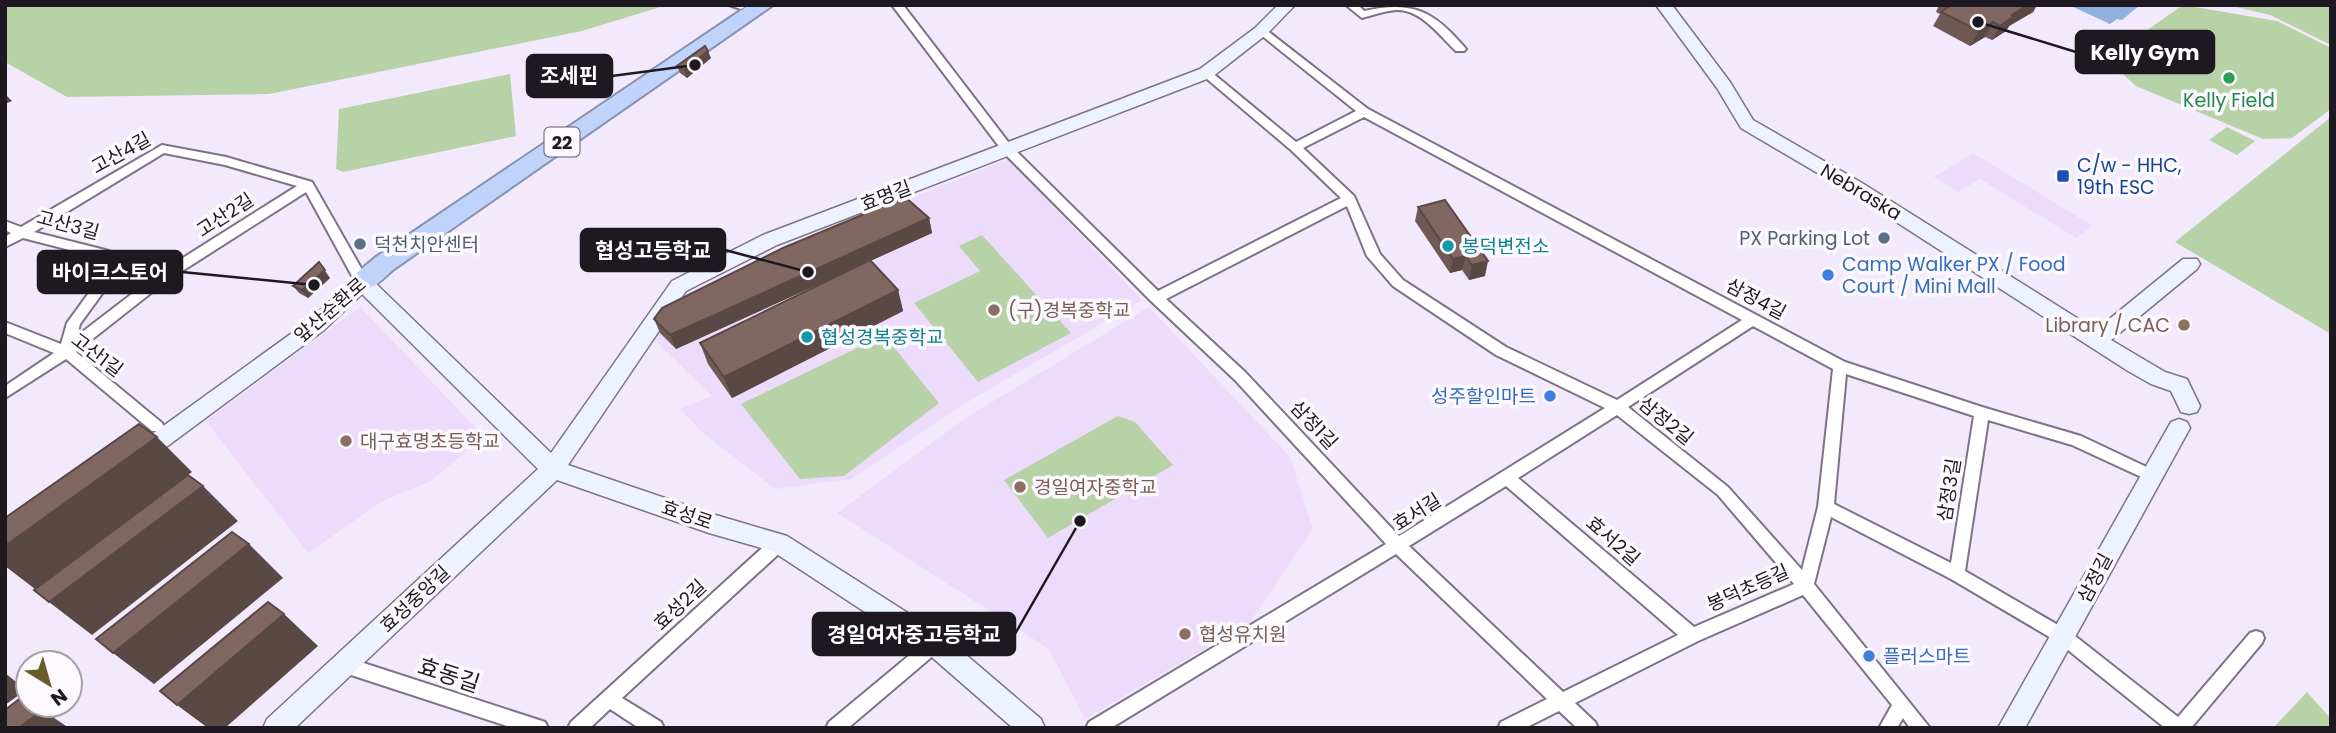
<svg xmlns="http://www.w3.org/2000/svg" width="2336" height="733" viewBox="0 0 2336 733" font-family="Poppins,'Noto Sans KR',sans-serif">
<rect width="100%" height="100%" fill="#f3e9fc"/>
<path fill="#ecdbfa" d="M1973,153L2093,226L2076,238L1980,179L1958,192L1934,177Z
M1009,159L1142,300L966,403L851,479L775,489L703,433L680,409L712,396L651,336L695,291L771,254Z
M360,307L477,429L464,453L431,481L381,502L308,553L206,421Z
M1149,307L1290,457L1313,529L1250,622L1085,719L1049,649L837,513L967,417Z"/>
<path fill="#b8d2a8" d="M5,5H667L582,31L269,94L67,97L5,62Z
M2183,5L2277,21L2331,48V109L2292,138L2263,139L2136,86L2118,70L2116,52Z
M2227,5H2331V45L2270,15Z
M510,74L516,136L343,172L336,169L339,109Z
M2331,117V334L2175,242Z
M2227,127L2255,141L2237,155L2209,140Z
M982,235L1071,333L978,382L914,303L980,271L959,246Z
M884,335L939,403L844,476L800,479L741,404Z
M1118,416L1135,422L1173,465L1048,538L1004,480Z
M2307,692L2331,719V728H2273Z"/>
<path fill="#90b0dd" d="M2069,5H2140L2122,20L2117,19L2110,24Z"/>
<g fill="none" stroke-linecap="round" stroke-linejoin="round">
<defs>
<path id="street" d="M729,5H746V6L741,9Z
M892,5H903L1012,147L1158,291L1341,198L1291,150L1200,73L1202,71H1210L1296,142L1356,111L1256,31L1261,28L1265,29L1368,109L1845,362L1982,407L2081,436L2155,471L2157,475L2155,479L2150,481L2072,445L1988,420L1965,571L2070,632L2178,717L2250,633L2256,631L2262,633L2264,638L2262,643L2191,728H2165L2058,642L1951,579L1831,517L1814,584L1930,728H1910L1903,718L1897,728H1879L1892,705L1803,595L1698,641L1575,703L1595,722L1598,728H1577L1559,711L1525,728H1498L1501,722L1547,699L1396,554L1111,728H1086L1089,722L1386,544L1235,380L1151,301L1004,153ZM1364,117L1742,320L1617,400L1506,347L1403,280L1380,254L1354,196L1303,148ZM1347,206L1367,256L1393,286L1496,355L1605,408L1399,536L1245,372L1166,299ZM1753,326L1833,369L1818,507L1802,570L1728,487L1628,407ZM1846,374L1974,416L1951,563L1834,504ZM1617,415L1718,495L1794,584L1694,627L1518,478ZM1506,486L1678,635L1563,692L1409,546Z
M1346,5H1358L1364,11C1413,0 1434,11 1466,49L1464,51H1456C1440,36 1421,9 1396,10C1384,11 1373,15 1362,18Z
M162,145L226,157L312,182L369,282L367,285H357L306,192L165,282L76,352L162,423L164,427L162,431H152L66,359L5,398V386L54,353L5,333V322L61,344L67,323L91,290L97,257L23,238L5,247V237L11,233L5,230V221L21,227ZM164,153L225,165L297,186L159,273L109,251L34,232ZM109,262L150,280L77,336L80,324L104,291Z
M779,536L785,538L787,543L785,548L622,698L661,722L664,728H639L610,709L590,728H568L571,722L773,538Z
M935,637L941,639L943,644L941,649L848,728H826L829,722L929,639Z
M345,657L539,720L545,722L548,728H513L345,673L339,670L337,665L339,660Z"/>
<path id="secondary" d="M1278,5H1295L1267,34L1212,77L777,245L686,291L568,465L709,513L787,536L944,636L1041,719L1045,728H1013L926,652L772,551L709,533L557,480L295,728H263L267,719L538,469L362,294L324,330L146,462L138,465L130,462L127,456L130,450L310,320L355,277L362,275L369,277L551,453L672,281L763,235L1200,69L1255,28Z
M1656,5H1672L1730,82L1753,120L1862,183L2096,330L2183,259H2197L2200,264L2197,269L2111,340L2165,372L2187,379L2200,406L2197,412L2189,414L2181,412L2171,391L2151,384L2128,371L1848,191L1741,128L1717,88Z
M2179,419L2187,422L2190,428L2025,728H1998L2171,422Z"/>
<path id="highway" d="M749,5H773L394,269C381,280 371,294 353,288L350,282L353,276L376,257Z"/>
</defs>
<use href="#street" stroke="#7e7287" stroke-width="4"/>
<use href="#secondary" stroke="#7e7287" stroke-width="3"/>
<use href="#highway" stroke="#8793af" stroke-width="4"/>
<use href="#street" fill="#fff" fill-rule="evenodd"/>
<use href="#secondary" fill="#ecf2fe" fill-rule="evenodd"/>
<use href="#highway" fill="#c0d4fb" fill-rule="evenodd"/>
</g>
<path fill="#6f5954" d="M1939,5H2037L2033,12L2009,26L2006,31L1992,40L1985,37L1970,46L1933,26L1940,14L1936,12Z
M711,58L687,78L680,73L677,66Z
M1418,207L1485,276L1469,280L1462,270L1450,273L1415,221Z
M929,218L932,233L870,261L898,290L903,311L732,398L708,364L700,343L860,265L676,349L660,333L654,319Z
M330,278L308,298L299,293L293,286Z"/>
<path fill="#5a4845" d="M2028,5H2037L2033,12L2009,26L2006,31L1992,40L2000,26L2012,15Z
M1993,22L1985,37L1970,46L1979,31Z
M708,51L711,58L687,78L684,70Z
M5,94L12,101L5,104Z
M929,218L932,233L676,349L670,335Z
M1466,256L1462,270L1450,273L1453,259Z
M1488,261L1485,276L1469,280L1472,265Z
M319,262L330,278L308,298L302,290Z
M898,290L903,311L732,398L724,377Z
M157,437L192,472L35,589L5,566V546Z
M203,486L238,521L92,635L49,602Z
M249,544L283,578L154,684L113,653Z
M284,614L318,646L225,728H208L177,705Z
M5,673L26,690L5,705Z
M32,705H35L69,728H19Z"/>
<path fill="#816762" stroke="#5a4845" stroke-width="2" d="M1951,5H2028L2012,15L2014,16L2000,26L1993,22L1979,31L1941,12Z
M705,46L708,51L684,70L677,66Z
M905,197L929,218L670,335L654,319L662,308L783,248Z
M1445,200L1488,261L1472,265L1466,256L1453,259L1418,207Z
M870,260L898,290L724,377L700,343Z
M319,262L325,270L302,290L293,286Z
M139,424L157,437L5,546V518Z
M188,475L203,486L49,602L34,590Z
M232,532L249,544L113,653L96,639Z
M268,602L284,614L177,705L160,691Z
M22,697L28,701V705H32L40,712L19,728H5V710Z"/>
<circle fill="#2e9e5b" stroke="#fcf9fe" stroke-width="2.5" cx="2229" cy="78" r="7"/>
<rect fill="#1a4fb4" stroke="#fcf9fe" stroke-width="2.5" x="2056" y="169" width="14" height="14" rx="3.5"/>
<g fill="#5c6f8a" stroke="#fcf9fe" stroke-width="2.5">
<circle cx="1884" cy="238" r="7"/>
<circle cx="360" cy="244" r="7"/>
</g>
<g fill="#0f9aa8" stroke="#fcf9fe" stroke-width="2.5">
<circle cx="1448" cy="246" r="7"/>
<circle cx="807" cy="337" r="7"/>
</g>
<g fill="#3f7fe0" stroke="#fcf9fe" stroke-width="2.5">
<circle cx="1828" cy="275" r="7"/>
<circle cx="1550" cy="396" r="7"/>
<circle cx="1869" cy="656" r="7"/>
</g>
<g fill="#8d6e63" stroke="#fcf9fe" stroke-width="2.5">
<circle cx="994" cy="310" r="7"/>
<circle cx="2184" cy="325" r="7"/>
<circle cx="346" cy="441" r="7"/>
<circle cx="1020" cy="487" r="7"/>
<circle cx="1185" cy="634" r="7"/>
</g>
<g text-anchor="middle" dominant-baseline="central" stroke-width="7" stroke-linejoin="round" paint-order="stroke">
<rect fill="#fcf9fe" stroke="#615c63" stroke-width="2" x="544.5" y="127.5" width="35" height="29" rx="5"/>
<g font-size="18" font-weight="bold" fill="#1e1921">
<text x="562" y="142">22</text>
</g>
<g font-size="19" fill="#27864d" stroke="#fcf9fe">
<text x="2229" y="100">Kelly Field</text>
</g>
<g font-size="19" fill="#1e1921" stroke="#fcf9fe">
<text transform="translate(121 153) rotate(-29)">고산4길</text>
<text transform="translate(1861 192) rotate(31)">Nebraska</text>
<text transform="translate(886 196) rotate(-21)">효명길</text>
<text transform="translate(225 215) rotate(-33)">고산2길</text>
<text transform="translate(68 225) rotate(15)">고산3길</text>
<text transform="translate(1756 299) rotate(28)">삼정4길</text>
<text transform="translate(330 310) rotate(-41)">앞산순환로</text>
<text transform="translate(97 355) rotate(37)">고산1길</text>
<text transform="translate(1666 421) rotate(39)">삼정2길</text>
<text transform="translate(1314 425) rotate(47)">삼정1길</text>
<text transform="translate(1949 490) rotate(-81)">삼정3길</text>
<text transform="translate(1417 512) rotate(-32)">효서길</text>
<text transform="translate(687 515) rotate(19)">효성로</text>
<text transform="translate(1613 541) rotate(41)">효서2길</text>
<text transform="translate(2095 578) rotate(-62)">삼정길</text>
<text transform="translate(1748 588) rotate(-24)">봉덕초등길</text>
<text transform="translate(415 599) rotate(-43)">효성중앙길</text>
<text transform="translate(680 605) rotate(-43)">효성2길</text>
</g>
<g font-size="19" fill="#164399" stroke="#fcf9fe" text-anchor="start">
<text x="2077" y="165">C/w - HHC,<tspan x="2077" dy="22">19th ESC</tspan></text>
</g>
<g font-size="19" fill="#4e5e75" stroke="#fcf9fe" text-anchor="end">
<text x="1870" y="238">PX Parking Lot</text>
<text x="374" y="244" text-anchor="start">덕천치안센터</text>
</g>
<g font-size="19" fill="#0d838f" stroke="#fcf9fe" text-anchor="start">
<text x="1462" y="246">봉덕변전소</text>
<text x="821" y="337">협성경복중학교</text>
</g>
<g font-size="19" fill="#366cbe" stroke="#fcf9fe" text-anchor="start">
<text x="1842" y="264">Camp Walker PX / Food<tspan x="1842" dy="22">Court / Mini Mall</tspan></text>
<text x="1536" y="396" text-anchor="end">성주할인마트</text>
<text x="1883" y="656">플러스마트</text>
</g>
<g font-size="19" fill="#785e54" stroke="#fcf9fe" text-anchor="start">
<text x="1008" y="310">(구)경복중학교</text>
<text x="2170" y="325" text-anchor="end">Library / CAC</text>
<text x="360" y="441">대구효명초등학교</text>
<text x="1034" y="487">경일여자중학교</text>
<text x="1199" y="634">협성유치원</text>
</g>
<g font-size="23" fill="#1e1921" stroke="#fcf9fe">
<text transform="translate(449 675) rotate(18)">효동길</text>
</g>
</g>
<path fill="none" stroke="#1e1921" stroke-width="2.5" d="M1978 22L2076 52M695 65L612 76M808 272L725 250M314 285L182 272M1080 521L1015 634"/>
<g fill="#1e1921" stroke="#fcf9fe" stroke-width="2.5">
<circle cx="1978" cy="22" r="7"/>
<circle cx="695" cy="65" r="7"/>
<circle cx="808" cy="272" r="7"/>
<circle cx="314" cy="285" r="7"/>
<circle cx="1080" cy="521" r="7"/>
</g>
<g fill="#1e1921" stroke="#1e1921" stroke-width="2.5">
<rect x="2076" y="31" width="138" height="42" rx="7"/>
<rect x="527" y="55" width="85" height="42" rx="7"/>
<rect x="581" y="229" width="144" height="42" rx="7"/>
<rect x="38" y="251" width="144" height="42" rx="7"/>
<rect x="813" y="613" width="202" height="42" rx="7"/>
</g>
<g font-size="21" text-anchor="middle" font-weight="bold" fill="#fff">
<text x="2145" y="60">Kelly Gym</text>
<text x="569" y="83">조세핀</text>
<text x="653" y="258">협성고등학교</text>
<text x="110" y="280">바이크스토어</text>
<text x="914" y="642">경일여자중고등학교</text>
</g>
<rect width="2336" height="733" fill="none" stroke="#1e1921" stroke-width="14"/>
<g transform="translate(49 684) rotate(143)"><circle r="33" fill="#fcf9fe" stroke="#a39fa6" stroke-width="2"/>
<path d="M0-5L12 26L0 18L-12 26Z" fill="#675d29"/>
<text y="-10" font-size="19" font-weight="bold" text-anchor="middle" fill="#1e1921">N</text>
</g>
</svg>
